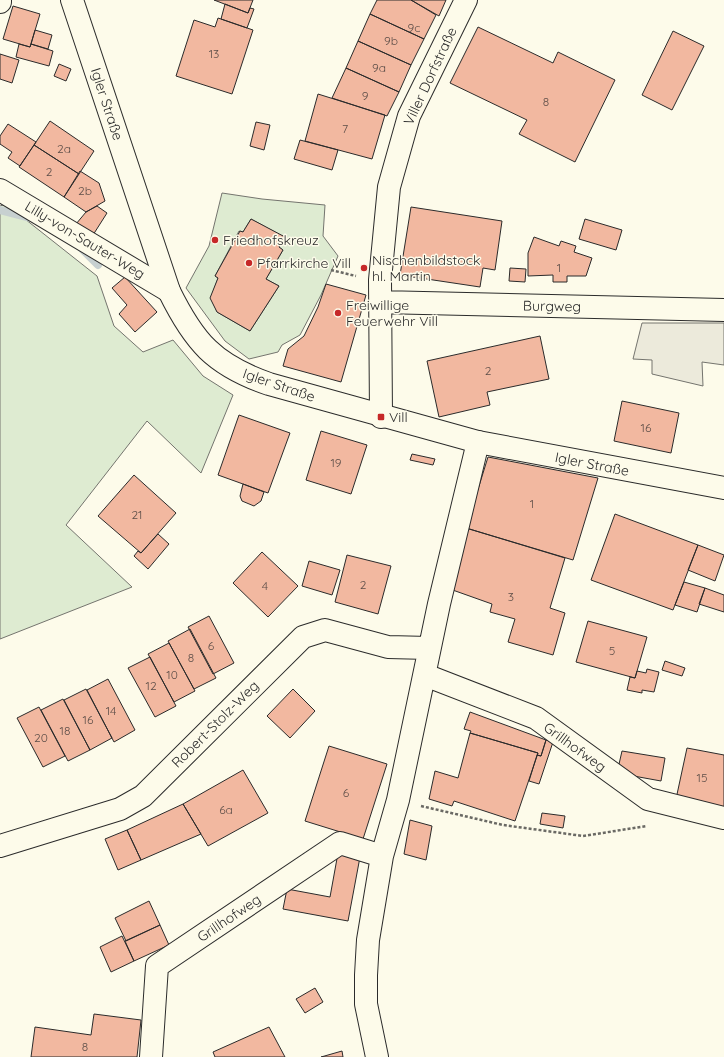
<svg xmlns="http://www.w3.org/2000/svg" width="724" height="1057" viewBox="0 0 724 1057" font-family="Quicksand,sans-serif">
<rect width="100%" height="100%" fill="#fdfbea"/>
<path fill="#deebd1" stroke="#74746e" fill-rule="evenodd" d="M222,193L262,199L325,205L323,236L338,256L321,295L300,335L282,345L278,352L249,359L225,341L186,288L209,246ZM251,219L284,237L279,247L283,250L266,279L279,286L250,331L217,312L211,298L218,278L215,276L239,231L243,232Z
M6,204L97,276L114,326L143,352L173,340L203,376L233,395L201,473L147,421L66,525L132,587L0,639V206Z"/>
<path fill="#eceadb" stroke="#74746e" d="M642,323H724V365L702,362L703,386L652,374V360L633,359Z"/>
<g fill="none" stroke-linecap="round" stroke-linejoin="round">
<path stroke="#c7d0d0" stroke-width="8" d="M0,210L30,218
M82,249L98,265"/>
</g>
<path fill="#f2b8a0" stroke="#2b2b2b" d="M214,0H253L248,13Z
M377,0H411L436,15L424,39L370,14Z
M411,0H446L439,16Z
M225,4L248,13L250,8L254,9L247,28L221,19Z
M13,6L40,14L30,47L3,39Z
M370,14L424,39L411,65L358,41Z
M218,18L253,30L232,94L176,76L194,20L215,27Z
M478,27L553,63L558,52L615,80L575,162L519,134L527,120L450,83Z
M35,30L52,35L48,49L31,44Z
M673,31L704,46L672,110L642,95Z
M358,41L411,65L399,92L346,68Z
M19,44L30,47L31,44L53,51L49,66L16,57Z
M0,54L19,60L12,83L0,79Z
M59,64L71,69L66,81L54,76Z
M346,68L399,92L387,116L332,98Z
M318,94L385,115L372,159L305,141Z
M50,121L94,151L79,174L34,145Z
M256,122L270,125L264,150L250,146Z
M8,124L36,142L20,166L8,158L12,152L0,144V136Z
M300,140L338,150L332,170L294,159Z
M34,145L79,174L64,197L19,167Z
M80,171L99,183L105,201L86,212L64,197Z
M97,206L107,213L93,235L76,224L86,212Z
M411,207L502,221L495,270L483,268L480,287L400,275Z
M251,219L285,237L279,247L283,250L266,279L279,286L250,331L217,312L210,298L218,278L215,276L240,231L243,232Z
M585,219L622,230L616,250L579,239Z
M534,237L559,246L561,241L576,246L574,252L592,258L586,276H567V282H553V275L528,276V253Z
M510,268L526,269L525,282L509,281Z
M125,277L157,312L135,332L119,314L127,305L112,288Z
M326,284L366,295L341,382L283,366L288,349L304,336L318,307Z
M540,336L549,379L487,392L490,405L439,417L427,361Z
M622,401L679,413L671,453L614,441Z
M239,415L290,433L268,493L218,475Z
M321,431L367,445L351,494L306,480Z
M412,454L435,459L433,465L410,460Z
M488,457L598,478L573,560L466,528Z
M134,475L176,513L141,553L98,516Z
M243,484L264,492L261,501L254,506L242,501L240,496Z
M615,514L698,545L673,610L591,580Z
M466,528L565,558L550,608L565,613L553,655L508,642L515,619L490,612L492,604L447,588Z
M158,534L169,544L148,569L134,556L138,551L141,553Z
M698,545L724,555L715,581L688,570Z
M262,552L298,586L268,617L233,583Z
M347,555L391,566L378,614L335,602Z
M309,561L340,570L332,595L302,586Z
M684,582L705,588L697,612L675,605Z
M705,588L724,595V612L699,604Z
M209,616L234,663L213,674L188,627Z
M588,621L647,637L635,678L576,662Z
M190,629L216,678L194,689L168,641Z
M169,643L195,691L174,702L148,654Z
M150,657L176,706L155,717L128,668Z
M665,661L685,668L682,676L662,670Z
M647,669L659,672L654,692L642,690V693L627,690L630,677L635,678L637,671L646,673Z
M108,679L135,730L114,742L87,690Z
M86,689L112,738L90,750L64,700Z
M293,689L315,711L290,738L267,716Z
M63,699L90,750L68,761L41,710Z
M39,707L65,756L43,767L17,718Z
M470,712L546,740L541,756L537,755L538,753L470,733L471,731L464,729Z
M470,733L538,753L515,821L454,801L452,806L429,799L435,771L458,778Z
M546,740L553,742L539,784L529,781L537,755L541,756Z
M329,746L387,764L363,839L305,821Z
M687,748L724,755V809L676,799Z
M622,751L665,758L661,781L617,773Z
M243,770L268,813L208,846L183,804Z
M183,804L201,834L141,860L127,830Z
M542,813L565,816L563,828L540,824Z
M410,820L432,826L426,860L404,854Z
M127,830L141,860L118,870L105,839Z
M338,853L360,857L348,921L283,909L287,889L330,897Z
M149,901L160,925L126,941L115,918Z
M160,925L169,945L134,961L125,941Z
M122,936L134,961L111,972L100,947Z
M315,988L323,1002L305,1013L296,999Z
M94,1014L141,1020L137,1057H31L35,1027L91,1035Z
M269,1027L285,1057H215L213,1052Z
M342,1051L343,1057H321Z"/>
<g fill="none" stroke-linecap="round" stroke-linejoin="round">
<defs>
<path id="minor" d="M0,2V0
M0,190L169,291
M380,302L724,310
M381,417L380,280L389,187L409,116L466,0
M425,675L536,718L648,799L724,818
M0,846L120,809L143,796L303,637L325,630L388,647L429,648
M151,1057L157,966L340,843L382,856
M377,1057L366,1004V975L368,940L382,856L398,800L439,604L478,442"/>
<path id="major" d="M72,0L169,291C194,342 214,365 269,384L478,442L724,488"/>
</defs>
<use href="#minor" stroke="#2b2b2b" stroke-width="24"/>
<use href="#major" stroke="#2b2b2b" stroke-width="24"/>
<path stroke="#6a6964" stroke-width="2.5" stroke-dasharray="3 2" stroke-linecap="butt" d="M331,270L356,276
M421,806L503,825L583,836L647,826"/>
<use href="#minor" stroke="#fdfbea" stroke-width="22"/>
<use href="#major" stroke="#fdfbea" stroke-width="22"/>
</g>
<g fill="#c62828" stroke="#fdfbea" stroke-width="1.5">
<circle cx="215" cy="240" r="4"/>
<circle cx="249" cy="263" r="4"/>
<circle cx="364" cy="268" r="4"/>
<circle cx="338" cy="313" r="4"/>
<rect x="377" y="413" width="8" height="8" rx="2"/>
</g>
<g text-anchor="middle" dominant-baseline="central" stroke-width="3" stroke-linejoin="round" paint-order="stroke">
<g font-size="12" fill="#5d4e48">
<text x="414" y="27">9c</text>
<text x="391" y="40">9b</text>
<text x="214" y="53">13</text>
<text x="379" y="67">9a</text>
<text x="365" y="95">9</text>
<text x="546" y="101">8</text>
<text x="345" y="128">7</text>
<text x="64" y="148">2a</text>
<text x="49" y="171">2</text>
<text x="85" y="190">2b</text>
<text x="559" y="267">1</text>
<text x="488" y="370">2</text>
<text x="646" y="427">16</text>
<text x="336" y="462">19</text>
<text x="532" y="503">1</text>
<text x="137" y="514">21</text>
<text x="363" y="584">2</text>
<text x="265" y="585">4</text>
<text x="511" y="596">3</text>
<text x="211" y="645">6</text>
<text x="612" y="650">5</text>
<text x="191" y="657">8</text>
<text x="172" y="674">10</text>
<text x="151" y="685">12</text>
<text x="111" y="710">14</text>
<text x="88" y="719">16</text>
<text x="65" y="730">18</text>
<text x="41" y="737">20</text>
<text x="702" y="777">15</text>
<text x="346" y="792">6</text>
<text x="226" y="809">6a</text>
<text x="85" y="1046">8</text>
</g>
<g font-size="14" fill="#2b2b2b" stroke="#fdfbea">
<text transform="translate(430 76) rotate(-65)">Viller Dorfstraße</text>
<text transform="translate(107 104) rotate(72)">Igler Straße</text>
<text transform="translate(85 240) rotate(31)">Lilly-von-Sauter-Weg</text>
<text transform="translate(552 306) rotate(1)">Burgweg</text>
<text transform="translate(279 385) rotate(19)">Igler Straße</text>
<text transform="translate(592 464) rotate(11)">Igler Straße</text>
<text transform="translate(215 724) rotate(-45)">Robert-Stolz-Weg</text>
<text transform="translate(575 747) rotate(36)">Grillhofweg</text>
<text transform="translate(229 918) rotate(-34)">Grillhofweg</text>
</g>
<g font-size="14" fill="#2b2b2b" stroke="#fdfbea" text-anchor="start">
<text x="223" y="240">Friedhofskreuz</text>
<text x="372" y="260">Nischenbildstock<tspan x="372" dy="16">hl. Martin</tspan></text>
<text x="257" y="263">Pfarrkirche Vill</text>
<text x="346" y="305">Freiwillige<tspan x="346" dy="16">Feuerwehr Vill</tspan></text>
<text x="389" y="417">Vill</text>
</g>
</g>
</svg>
